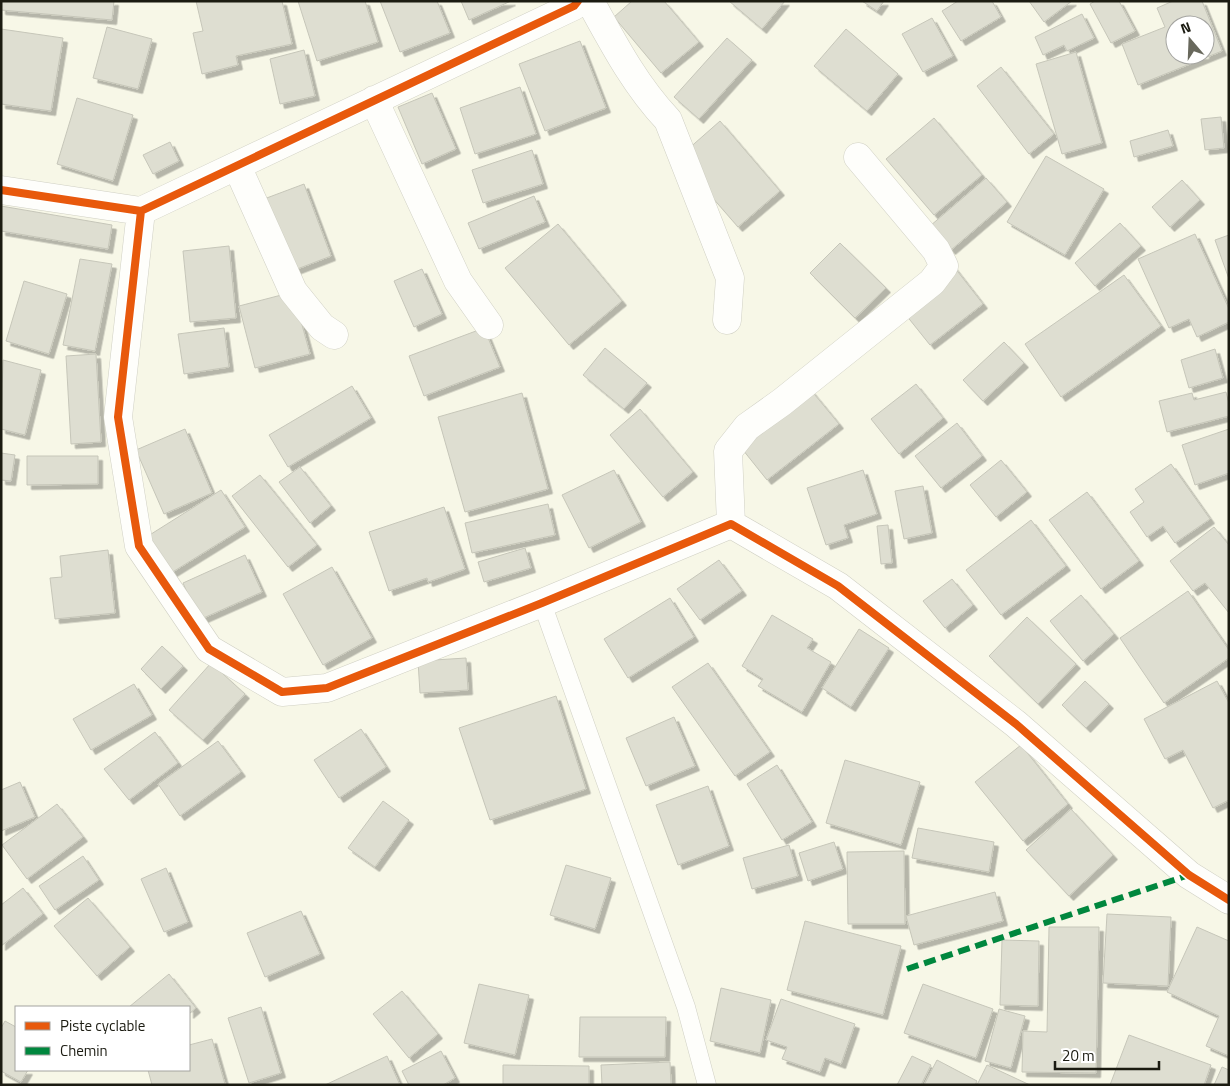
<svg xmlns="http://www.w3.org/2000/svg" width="1230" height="1086" viewBox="0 0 1230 1086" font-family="'Titillium Web',sans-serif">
<defs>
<filter id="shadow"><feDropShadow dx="4.5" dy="4.5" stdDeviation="0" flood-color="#0004"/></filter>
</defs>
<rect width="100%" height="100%" fill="#f7f7e7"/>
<path fill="#deded1" stroke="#c6c6b9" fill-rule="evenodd" filter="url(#shadow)" d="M1,1H114L112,20L1,10Z
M196,1H282L292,44L236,56L238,65L202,74L193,33L203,31Z
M298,1H365L378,42L317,61Z
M380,1H437L450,33L400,52Z
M461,1H511L469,20Z
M632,1H664L699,42L661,73L614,17Z
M729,1H785L762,29Z
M862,1H884L877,11Z
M958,1H992L1001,17L961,41L942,11Z
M1029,1H1072L1044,22Z
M1095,1H1119L1135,31L1111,43L1090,4Z
M1173,1H1202L1222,51L1138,85L1122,44L1165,27L1157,8ZM1175,25H1205V55H1175Z
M1082,14L1094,38L1067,51L1064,45L1043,55L1035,37Z
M932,18L953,56L923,72L902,34Z
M107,27L152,39L138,89L93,78Z
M1,29L63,38L51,111L1,104Z
M846,29L898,74L867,111L814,66Z
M727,38L752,60L699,119L674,97Z
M580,41L606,108L545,131L519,64Z
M304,50L315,96L280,104L270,59Z
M1076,52L1102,143L1062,154L1036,64Z
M1001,67L1054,134L1029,154L977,86Z
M520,87L536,134L475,154L460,108Z
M432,93L456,149L422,164L398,107Z
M77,98L133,115L113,181L57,164Z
M1221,117L1224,148L1205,150L1201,119Z
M934,118L982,175L934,215L886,159Z
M720,121L780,191L738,227L678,158Z
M1168,130L1173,146L1134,157L1130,141Z
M170,142L179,161L153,174L143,155Z
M532,150L543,184L483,203L472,170Z
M1046,156L1104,189L1065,255L1007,222Z
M986,178L1007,202L951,250L930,226Z
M1182,180L1200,200L1170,227L1152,207Z
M304,184L331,256L292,271L264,199Z
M534,196L545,222L479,249L468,223Z
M1,206L112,225L108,249L1,231Z
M1120,223L1141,246L1095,286L1075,263Z
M558,224L622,301L569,345L505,268Z
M1195,234L1229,309V322L1197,337L1189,319L1169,328L1138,259Z
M1229,235V279L1215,240Z
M840,243L886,288L855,318L810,273Z
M229,246L236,318L190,322L183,251Z
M80,259L112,264L95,351L63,345Z
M951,263L983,304L930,345L898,305Z
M422,269L442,314L414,327L394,281Z
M1124,275L1161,326L1061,397L1025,344Z
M24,281L67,294L49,354L6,341Z
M293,292L310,354L255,368L239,306Z
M224,328L229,367L184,374L178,334Z
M484,328L500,367L424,396L409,356Z
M1004,342L1024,363L983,401L963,380Z
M605,348L647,383L624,409L583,375Z
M1215,349L1223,378L1189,388L1181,360Z
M96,354L101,442L71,444L66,356Z
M3,360L41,370L25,435L1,429Z
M916,384L943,418L899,454L871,419Z
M352,386L371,418L288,467L269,435Z
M810,389L839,424L767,480L739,445Z
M1226,392L1229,404V416L1167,432L1159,401L1192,393L1194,400Z
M522,393L548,489L465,512L438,417Z
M640,409L693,472L663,497L610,435Z
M957,423L982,456L941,488L915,456Z
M185,429L212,493L164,514L136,450Z
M1229,429V473L1195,485L1182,445Z
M1,453L15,455L11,481L1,480Z
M27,456H98V484L27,485Z
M1001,460L1027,492L996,517L970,485Z
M1171,464L1210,519L1175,543L1163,526L1147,537L1130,512L1144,502L1135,489Z
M300,467L331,506L310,523L279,482Z
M614,470L641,522L589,548L562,495Z
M863,470L877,514L844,525L848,538L826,545L807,488Z
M260,475L317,545L288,567L232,496Z
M923,486L932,533L904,539L895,491Z
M221,490L245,527L171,573L148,536Z
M1087,492L1139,561L1101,589L1049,520Z
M548,504L555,535L472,553L465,523Z
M444,507L465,569L428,582L427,578L389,591L369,532Z
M1031,520L1066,566L1001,615L966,570Z
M888,525L892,563L881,564L877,526Z
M1214,527L1229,545V613L1205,583L1193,591L1170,561Z
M525,548L531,568L484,582L478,562Z
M108,550L115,613L55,619L50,578L62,577L60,556Z
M245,555L262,592L199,620L183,583Z
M719,560L742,591L700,620L677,589Z
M332,567L372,638L323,665L283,594Z
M952,579L973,605L945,628L923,601Z
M1188,591L1229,650V658L1164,703L1120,638Z
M1081,595L1114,634L1083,661L1050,621Z
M670,598L694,637L628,678L604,639Z
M772,615L813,639L807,648L831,662L802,712L758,686L763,679L742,666Z
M1027,617L1076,664L1038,704L989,656Z
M859,629L889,648L851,707L822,688Z
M162,646L183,666L161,689L141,669Z
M466,658L468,690L420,693L418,661Z
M211,663L245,694L203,740L169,710Z
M708,663L770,752L735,776L672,687Z
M1085,681L1109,704L1086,728L1062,705Z
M1217,681L1229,703V800L1213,808L1183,750L1165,759L1144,719Z
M134,684L152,715L91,750L73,719Z
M556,696L586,789L490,820L459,728Z
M674,717L695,766L646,786L626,738Z
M361,729L386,767L339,798L314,760Z
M155,732L178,763L129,800L104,769Z
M218,741L241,772L180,816L158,784Z
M1021,745L1068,804L1023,841L975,782Z
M845,760L920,782L901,845L826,823Z
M777,765L812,822L782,840L747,784Z
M20,782L35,817L1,831V790Z
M708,786L729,846L678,865L656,805Z
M383,801L409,820L375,867L348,848Z
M57,804L83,837L27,879L2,845Z
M1071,809L1113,855L1069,896L1026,850Z
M918,828L994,842L989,872L912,858Z
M834,842L843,869L808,881L799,853Z
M789,845L798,876L752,889L743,858Z
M904,851L905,924H848L847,852Z
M83,856L99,880L55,910L39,886Z
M566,865L611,878L595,929L550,915Z
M166,868L188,922L164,932L141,879Z
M23,888L43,914L1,946V905Z
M995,892L1003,921L914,945L906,916Z
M88,898L130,947L97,976L54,926Z
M301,911L320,954L265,977L247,933Z
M1107,914L1171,917L1168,986L1103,983Z
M805,921L901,946L883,1015L787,990Z
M1049,927H1099L1096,1073L1022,1072L1023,1031L1047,1032Z
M1197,927L1229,941V1056L1206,1046L1219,1016L1167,992Z
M1002,940L1039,941L1038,1006L1000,1005Z
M169,974L196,1008L189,1014V1007H129Z
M479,984L529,995L515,1055L464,1043Z
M923,984L993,1009L976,1058L904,1033Z
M721,988L771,1000L760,1053L710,1041Z
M402,991L438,1034L409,1058L373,1014Z
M781,999L855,1024L841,1064L825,1058L820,1072L782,1059L787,1047L766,1040Z
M261,1007L281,1073L249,1083L228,1018Z
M999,1009L1025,1016L1011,1068L985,1061Z
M580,1017H666L665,1057H579Z
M5,1021L16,1027V1070H28L21,1082L1,1071V1028Z
M1129,1035L1211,1065L1204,1085H1110Z
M212,1039L225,1084L152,1085L148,1070H189V1045Z
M441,1051L455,1078L443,1085H409L402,1071Z
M387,1056L400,1085H325Z
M912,1056L931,1065L921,1085H897Z
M937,1060L977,1081L975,1085H924Z
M670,1062L671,1085H602L601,1065Z
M503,1065L589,1066V1085H503Z
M987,1065L1030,1085H977Z
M1222,1067L1229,1070V1085H1214Z"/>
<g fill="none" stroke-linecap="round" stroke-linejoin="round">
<defs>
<path id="service" d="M542,603L686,1007L707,1085"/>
<path id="minor" d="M590,1C613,43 635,85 668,120L730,278L727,320
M374,100L458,281L489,325
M237,166L293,291L322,327L334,335
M1,190L141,211L574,6L578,1
M141,211L118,417L139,546L209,649L282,692L327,688L542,603L731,524L838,586L1016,724L1189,875L1229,900
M731,524L728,451L747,427L782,402L932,282L944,266L936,250L858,157"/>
</defs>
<use href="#service" stroke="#d0d0c4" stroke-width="19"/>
<use href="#minor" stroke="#d0d0c4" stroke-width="29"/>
<use href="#service" stroke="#fefefb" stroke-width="18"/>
<use href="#minor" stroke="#fefefb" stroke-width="28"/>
<path stroke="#00873e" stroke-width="6" stroke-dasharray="12 6" stroke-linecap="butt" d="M907,969L1189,875"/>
<defs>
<path id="cycleway" d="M1,190L141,211L574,6L578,1
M141,211L118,417L139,546L209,649L282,692L327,688L542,603L731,524L838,586L1016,724L1189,875L1229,900"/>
</defs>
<use href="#cycleway" stroke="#fff" stroke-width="11"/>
<use href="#cycleway" stroke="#e8590c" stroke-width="8"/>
</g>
<rect width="1230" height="1086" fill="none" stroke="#1b1b11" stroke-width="5"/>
<rect x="15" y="1006" width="175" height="65" fill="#ffffff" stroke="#a4a4a0"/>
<rect x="25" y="1022" width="25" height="8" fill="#e8590c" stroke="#a4a4a0"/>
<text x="60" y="1031" font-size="15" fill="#1b1b11">Piste cyclable</text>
<rect x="25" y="1047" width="25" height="8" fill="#00873e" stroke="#a4a4a0"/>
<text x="60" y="1056" font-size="15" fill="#1b1b11">Chemin</text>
<g transform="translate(1190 40) rotate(341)"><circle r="24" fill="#ffffff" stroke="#a4a4a0"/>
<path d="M0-4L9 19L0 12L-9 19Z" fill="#68685c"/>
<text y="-8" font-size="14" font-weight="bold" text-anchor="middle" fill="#1b1b11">N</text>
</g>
<path d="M1055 1061v8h104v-8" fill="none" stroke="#1b1b11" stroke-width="2.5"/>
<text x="1062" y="1061" font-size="15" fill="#1b1b11" stroke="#ffffff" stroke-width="4" paint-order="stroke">20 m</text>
</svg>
